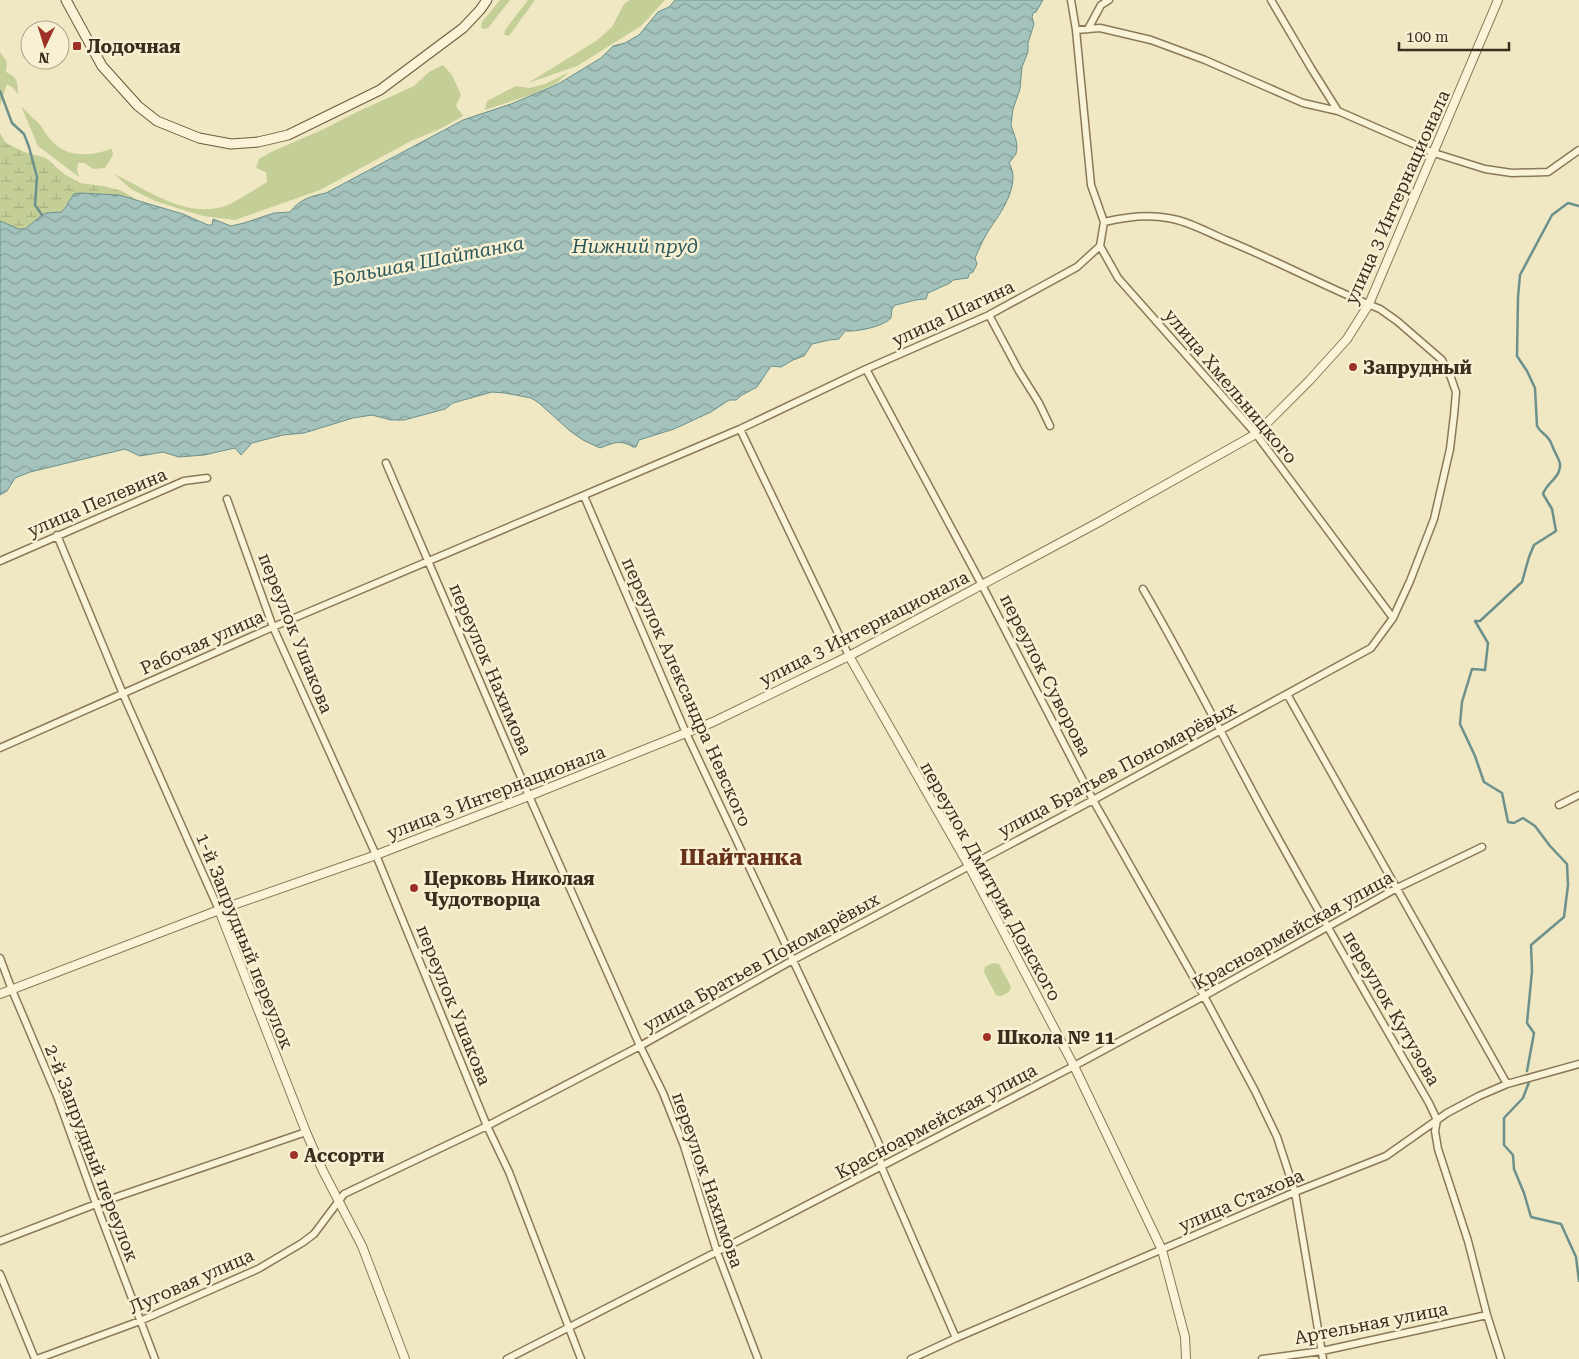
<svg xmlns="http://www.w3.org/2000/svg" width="1579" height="1359" viewBox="0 0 1579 1359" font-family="'Roboto Serif',serif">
<defs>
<pattern id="wetland-marsh" width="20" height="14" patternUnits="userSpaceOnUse" patternTransform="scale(1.25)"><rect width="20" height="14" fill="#c3cf96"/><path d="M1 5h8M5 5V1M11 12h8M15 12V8" fill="none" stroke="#a8b281"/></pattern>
<pattern id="water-waves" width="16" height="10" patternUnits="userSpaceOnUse" patternTransform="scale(1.25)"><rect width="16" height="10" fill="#a5c3bd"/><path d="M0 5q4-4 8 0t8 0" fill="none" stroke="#879f99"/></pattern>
</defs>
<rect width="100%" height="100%" fill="#f0e7c3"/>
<path fill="#c3cf96" d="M500,0H510L488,28L483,29L481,27L482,22Z
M528,0H535L509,36L504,35L505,30Z
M630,0H665L641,26L577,66L528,83L596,41L612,27L624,4Z
M0,52L7,62L6,72C17,77 18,82 18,94L12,87L7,84L0,105Z
M443,65L452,75L461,95L456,106L463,116L442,128L411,141L320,190L235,220L203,216L155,201L131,189L114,174C149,190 189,222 230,204C243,198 255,189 267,182L266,172L256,168L259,159L271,152L324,129L357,112L414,86L429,72Z
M569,72L557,83L530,95L485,110L487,101L516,86L529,88L545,84Z
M21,106C27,113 35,119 41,126C44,130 46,135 50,139C67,159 90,156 112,149L113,155L105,168L93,169L85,163H78L77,170L79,177L38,146Z
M993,963L999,964L1011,987L1009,992L1001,996L996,995L984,972L985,967Z"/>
<path fill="url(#wetland-marsh)" d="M0,133L6,143L24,152L46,158L64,174L80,183L103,186L122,191L137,200L119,195L80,193L65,205L62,212L47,213L25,229H19L0,221Z"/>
<path fill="url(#water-waves)" stroke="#6c918c" d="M675,0H1043L1036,12L1033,13L1032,17L1034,24L1028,43V52L1022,67L1020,89L1013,109L1011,125L1016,140L1017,147L1016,154L1009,163C1022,184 1000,214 989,230C983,239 979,249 975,258L977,264L973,272L969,274L968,278L953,280L950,283L928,293L926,299C915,299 906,303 895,305L892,309L891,318C883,327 856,332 845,331L839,339L829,340L812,344L804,356L793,360L781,367L771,366L757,387L742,395L736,400H729L711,412L674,429L639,440L636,447H633C620,439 613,443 600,448L583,440L570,431L539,403L531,398L505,393L492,392L453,403L445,409L404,420H391L372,415L353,418L304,433L283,435L252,443L241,455L235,448L204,455L179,457L163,452L140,456L125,449L30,472L15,478L7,491L0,495V221L19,229H25L42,215L47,213L62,212L74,194L80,193L119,195L183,214L208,225H212L213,219L231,226L244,223L274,213L290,212C300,199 311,196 326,193L463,120L511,104L558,84L601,58L613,46L625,43L639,35L658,12L669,7Z"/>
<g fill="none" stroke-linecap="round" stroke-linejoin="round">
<path stroke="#6c918c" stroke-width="2.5" d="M0,91L12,123L24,134L29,147L37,177L35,205L42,215
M1527,1071L1534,1033L1527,1023L1532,971L1531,945L1564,917L1568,885L1567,864L1550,846L1535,826L1523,818L1514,823L1508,822L1502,793L1484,782L1475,756L1460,724L1462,702L1472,669L1485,670L1488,643L1475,621H1480L1522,582L1529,557L1534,545L1556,531L1552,509L1543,494C1547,483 1556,480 1559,471C1562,463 1558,459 1555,452C1552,447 1552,442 1548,438C1544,433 1540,432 1537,426L1535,388L1527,371L1517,356L1518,297L1520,275L1552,215L1568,203L1579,206
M1529,1082L1523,1098L1504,1118V1145L1513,1155L1514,1169L1524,1193L1531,1217L1561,1224L1576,1257L1579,1281"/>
<defs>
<path id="minor" d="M1271,0L1311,68L1338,111L1434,153L1485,169L1512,173L1548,172L1579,150
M1088,29L1101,5L1109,0
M1076,30L1100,28L1151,40L1205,60L1303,103L1338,111
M1100,246L1118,278L1256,434L1393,618
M989,315L1019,371L1039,403L1050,426
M866,369L982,585L1093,800L1204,996L1255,1091L1277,1137L1295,1192L1323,1359
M740,429L849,656
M386,463L529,796L640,1046L663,1093L684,1146L717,1252L758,1359
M584,496L686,733L869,1122L879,1144L881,1166L956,1338
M227,499L273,627L376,855L487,1126L509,1172L581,1359
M57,535L123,694L219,910
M0,561L184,481L207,478
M1143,589C1185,661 1222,735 1262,809C1316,908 1372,1005 1429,1103L1437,1120L1435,1131L1438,1149L1468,1241L1487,1315L1501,1359
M1287,694L1507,1084
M0,748L273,627L740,429L866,369L989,315L1077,267L1100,246L1104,222L1091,185L1076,30L1071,0
M1559,805L1579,795
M0,958L12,990L57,1096L96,1204L155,1359
M0,1241L96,1204L306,1132
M0,1274L35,1359
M37,1359L140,1321L258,1269L302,1243L314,1234L344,1194L487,1126L640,1046L793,960L1093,800L1371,648L1393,618L1410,581L1434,519L1450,449L1454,415L1456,392L1450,375L1442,360L1397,321L1380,309C1327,288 1278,261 1226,240C1207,232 1188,221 1168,218C1147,214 1125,217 1104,222
M507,1359L730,1245L1074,1066L1204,996L1397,888L1482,847
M911,1359L956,1338L1295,1192L1386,1156L1447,1113L1479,1096L1507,1084L1579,1064
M1262,1359L1322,1351L1487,1315"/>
<path id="tertiary" d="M849,656L969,866L1074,1066L1162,1250L1185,1337L1186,1359
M219,910L306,1132L323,1171L362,1246L405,1359
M0,994L219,910L376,855L529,796L713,722L849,656L1099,522L1256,434L1309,381L1347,339L1369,304L1498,0"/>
<path id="secondary" d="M66,0L102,66L138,106L157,121L199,138L231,144L258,142L288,135L380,90L463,28L480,10L487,0"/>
</defs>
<use href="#minor" stroke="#8b7859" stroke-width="9"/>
<use href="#tertiary" stroke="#8b7859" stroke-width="10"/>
<use href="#secondary" stroke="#6d593c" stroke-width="11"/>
<use href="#minor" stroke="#faf3d7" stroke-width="6"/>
<use href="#tertiary" stroke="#faf3d7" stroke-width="8"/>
<use href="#secondary" stroke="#faf3d7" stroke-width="9"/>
</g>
<g fill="#9d3126" stroke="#f7f0d3" stroke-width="2">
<rect x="72" y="41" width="10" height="10" rx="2.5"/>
<circle cx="1353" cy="367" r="5"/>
<circle cx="414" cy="888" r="5"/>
<circle cx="987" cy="1037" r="5"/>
<circle cx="294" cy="1155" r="5"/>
</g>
<g text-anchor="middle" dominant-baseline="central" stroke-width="5" stroke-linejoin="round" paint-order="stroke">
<g font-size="18" font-weight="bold" fill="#3a2e1e" stroke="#f7f0d3" text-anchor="start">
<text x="87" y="46">Лодочная</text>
<text x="1363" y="367">Запрудный</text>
<text x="424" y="878">Церковь Николая<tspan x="424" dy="21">Чудотворца</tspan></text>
<text x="997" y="1037">Школа № 11</text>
<text x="304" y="1155">Ассорти</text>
</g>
<g font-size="18" fill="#3a2e1e" stroke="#f7f0d3">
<text transform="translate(1397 197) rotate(-66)">улица 3 Интернационала</text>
<text transform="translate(953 313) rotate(-25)">улица Шагина</text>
<text transform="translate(1231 386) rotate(50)">улица Хмельницкого</text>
<text transform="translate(97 502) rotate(-23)">улица Пелевина</text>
<text transform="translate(864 628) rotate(-27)">улица 3 Интернационала</text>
<text transform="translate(296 633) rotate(68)">переулок Ушакова</text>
<text transform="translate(202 642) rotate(-24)">Рабочая улица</text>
<text transform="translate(491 669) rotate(67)">переулок Нахимова</text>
<text transform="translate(1046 675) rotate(63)">переулок Суворова</text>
<text transform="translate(687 692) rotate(66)">переулок Александра Невского</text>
<text transform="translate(1117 769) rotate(-28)">улица Братьев Пономарёвых</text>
<text transform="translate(496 792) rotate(-21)">улица 3 Интернационала</text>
<text transform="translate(991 881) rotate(61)">переулок Дмитрия Донского</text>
<text transform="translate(1293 930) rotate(-29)">Красноармейская улица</text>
<text transform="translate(245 941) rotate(68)">1-й Запрудный переулок</text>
<text transform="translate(761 962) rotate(-29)">улица Братьев Пономарёвых</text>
<text transform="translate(454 1005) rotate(68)">переулок Ушакова</text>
<text transform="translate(1392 1008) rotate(60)">переулок Кутузова</text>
<text transform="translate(936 1121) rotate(-28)">Красноармейская улица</text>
<text transform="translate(92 1153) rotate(69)">2-й Запрудный переулок</text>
<text transform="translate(708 1180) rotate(71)">переулок Нахимова</text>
<text transform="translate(1241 1200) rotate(-23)">улица Стахова</text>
<text transform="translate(191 1281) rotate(-24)">Луговая улица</text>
<text transform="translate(1371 1323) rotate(-11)">Артельная улица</text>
</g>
<g font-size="19" font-style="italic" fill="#2c595b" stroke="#f7f0d3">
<text x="635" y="246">Нижний пруд</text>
<text transform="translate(428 261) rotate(-11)">Большая Шайтанка</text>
</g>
<g font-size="22" font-weight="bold" fill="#69331b" stroke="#f7f0d3">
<text x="741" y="857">Шайтанка</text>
</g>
</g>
<g transform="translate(45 45) rotate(184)"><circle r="24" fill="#f7f0d3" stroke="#aba28b"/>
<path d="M0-4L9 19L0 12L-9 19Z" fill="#9d3126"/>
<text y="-8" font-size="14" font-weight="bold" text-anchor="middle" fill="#3a2e1e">N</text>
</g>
<path d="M1399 42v8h110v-8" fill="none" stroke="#3a2e1e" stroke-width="2.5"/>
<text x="1406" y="42" font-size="15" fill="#3a2e1e" stroke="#f7f0d3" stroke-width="4" paint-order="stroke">100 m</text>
</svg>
